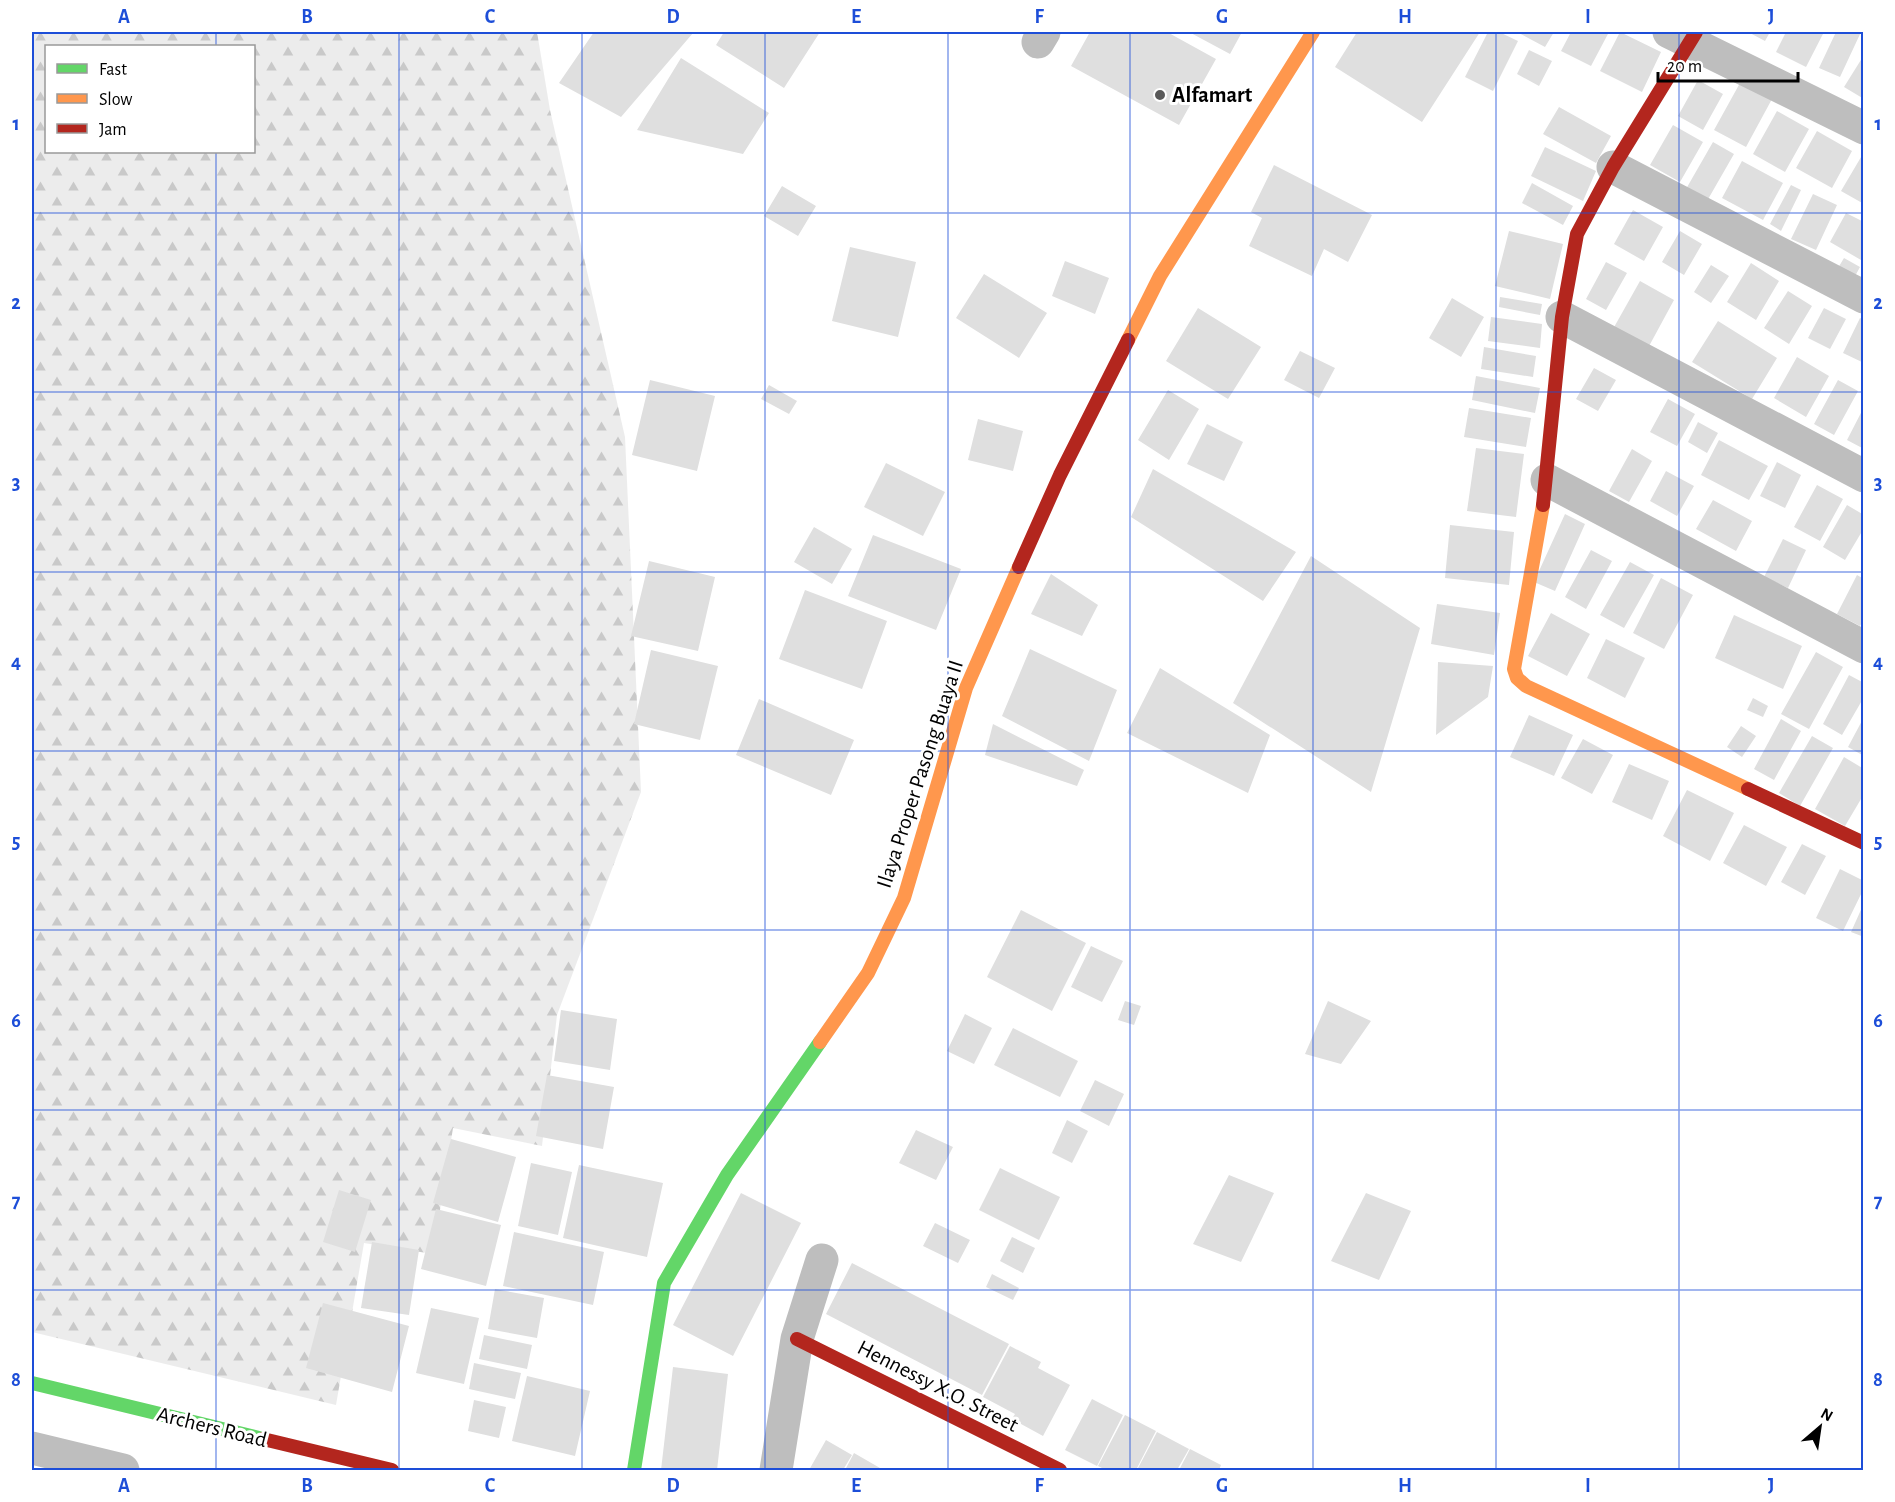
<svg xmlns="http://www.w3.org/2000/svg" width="1895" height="1502" viewBox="0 0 1895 1502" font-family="'Alegreya Sans',sans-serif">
<defs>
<pattern id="forest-firs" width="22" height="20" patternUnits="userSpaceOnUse" patternTransform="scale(1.5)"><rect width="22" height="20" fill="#ececec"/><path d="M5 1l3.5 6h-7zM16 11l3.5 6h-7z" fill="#c9c9c9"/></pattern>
</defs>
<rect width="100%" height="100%" fill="#fff"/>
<path fill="url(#forest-firs)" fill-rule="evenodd" d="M32,32H537L550,110L625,437L641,792L557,1015L542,1146L453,1128L433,1254L364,1243L336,1405L32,1332ZM46,46H254V152H46Z"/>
<path fill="#dfdfdf" d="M594,32H691L693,33L621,117L559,83Z
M724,32H820L784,88L716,45Z
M1090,32H1167L1216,59L1179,125L1071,66Z
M1189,32H1242L1230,54Z
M1357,32H1480L1422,122L1335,67Z
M1488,32H1499L1518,41L1493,91L1465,77Z
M1517,32H1554L1545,47Z
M1571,32H1609L1591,66L1561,51Z
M1620,32L1661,52L1642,92L1600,71Z
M1748,32H1770L1765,41Z
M1786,32H1824L1806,67L1776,52Z
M1836,32H1861L1840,77L1819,68Z
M1529,50L1552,61L1539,86L1517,74Z
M1864,55V99L1844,87Z
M681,58L769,113L743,154L637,130Z
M1698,80L1723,94L1703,130L1678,116Z
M1740,83L1772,99L1746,147L1714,130Z
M1559,107L1611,136L1596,163L1543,134Z
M1777,111L1809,129L1785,172L1753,154Z
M1673,125L1703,142L1680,182L1650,165Z
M1817,131L1852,151L1832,188L1796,168Z
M1713,142L1734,154L1707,201L1686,189Z
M1545,147L1596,171L1583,201L1531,176Z
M1864,152V204L1841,191Z
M1742,161L1783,183L1763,220L1722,198Z
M1274,165L1372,215L1348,262L1324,249L1312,276L1249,246L1262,218L1251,212Z
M1532,183L1573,206L1563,225L1522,203Z
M1791,185L1801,190L1781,231L1770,224Z
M782,186L816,206L798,236L764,216Z
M1813,194L1837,205L1816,250L1791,239Z
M1633,210L1663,227L1644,261L1614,244Z
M1846,213L1864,222V254L1861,260L1830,242Z
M1509,231L1563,244L1550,299L1495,286Z
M1680,231L1702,244L1684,275L1662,262Z
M850,247L916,262L898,337L832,321Z
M1844,258L1860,267L1854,278L1838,268Z
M1065,261L1109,278L1095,314L1052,296Z
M1606,262L1627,273L1606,310L1586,299Z
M1751,263L1779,281L1756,320L1727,302Z
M1711,265L1729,276L1711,303L1694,292Z
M984,274L1047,313L1019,358L956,318Z
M1640,281L1674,300L1648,348L1613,329Z
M1788,291L1812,306L1789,344L1764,328Z
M1500,297L1542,304L1540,315L1499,307Z
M1452,298L1484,317L1461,357L1429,338Z
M1198,308L1261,347L1228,399L1166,361Z
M1824,308L1846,319L1830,349L1808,338Z
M1491,317L1542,324L1540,348L1488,341Z
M1860,318L1864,320V363L1843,353Z
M1718,321L1777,358L1752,399L1692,362Z
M1484,347L1536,356L1533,377L1481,369Z
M1300,351L1335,368L1319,398L1284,380Z
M1797,357L1829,376L1806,417L1774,398Z
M1594,368L1616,380L1598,411L1576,399Z
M1476,376L1540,388L1535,413L1472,400Z
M650,380L715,396L697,471L632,455Z
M1838,380L1858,391L1834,435L1814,424Z
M769,385L797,401L789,414L761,399Z
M1168,390L1199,409L1169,460L1138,440Z
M1668,399L1695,414L1677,446L1650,432Z
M1864,407V449L1847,440Z
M1469,408L1531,418L1526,447L1464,437Z
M978,419L1023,431L1013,471L968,460Z
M1698,422L1718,433L1707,453L1688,442Z
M1207,424L1243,442L1224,481L1187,464Z
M1719,440L1768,466L1749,500L1701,475Z
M1476,448L1524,454L1516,517L1467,511Z
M1632,449L1652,461L1629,502L1609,491Z
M1777,462L1801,475L1785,508L1760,496Z
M886,463L945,492L923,536L864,507Z
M1153,469L1296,552L1263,601L1131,517Z
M1666,471L1694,486L1677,516L1650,501Z
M1817,485L1843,499L1820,541L1794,527Z
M1713,500L1752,521L1736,551L1696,529Z
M1847,505L1864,515V528L1845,560L1823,547Z
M1565,514L1585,524L1555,591L1534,582Z
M1450,525L1514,532L1509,585L1445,578Z
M814,527L852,549L832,584L794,562Z
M873,535L961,569L936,630L848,596Z
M1783,539L1806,550L1788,588L1764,577Z
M1591,550L1612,561L1586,609L1565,597Z
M1311,556L1420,628L1371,792L1233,703Z
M649,561L715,577L698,651L631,636Z
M1630,562L1654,575L1624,628L1600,615Z
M1051,574L1098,605L1082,636L1031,614Z
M1857,575L1864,579V619L1860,626L1837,614Z
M1661,578L1693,595L1664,649L1633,633Z
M805,590L887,621L862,689L779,659Z
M1437,604L1500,613L1494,655L1431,644Z
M1551,613L1590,634L1567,676L1528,656Z
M1734,615L1802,646L1783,689L1715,658Z
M1606,639L1645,658L1625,698L1587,678Z
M1030,649L1117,690L1089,761L1002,716Z
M651,650L718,666L700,740L634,724Z
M1816,652L1843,667L1809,729L1781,714Z
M1438,662L1493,666L1488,697L1436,735Z
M1160,668L1270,735L1248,793L1127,733Z
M1849,675L1864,683V697L1842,735L1823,724Z
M1753,698L1768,706L1763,717L1747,710Z
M759,699L854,740L831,795L736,755Z
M1529,715L1573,735L1554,776L1510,757Z
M1864,717V756L1848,747Z
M1781,719L1801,731L1774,780L1754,769Z
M993,724L1084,770L1077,786L985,755Z
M1741,726L1756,736L1742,757L1727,747Z
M1812,736L1833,748L1800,806L1779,793Z
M1583,739L1613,755L1592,794L1561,778Z
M1844,757L1864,769V794L1845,826L1815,809Z
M1629,764L1669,781L1652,820L1612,802Z
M1687,790L1734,813L1710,861L1663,836Z
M1744,825L1787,847L1766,886L1723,863Z
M1802,844L1826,856L1805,895L1781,882Z
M1840,869L1864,881V888L1843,931L1816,918Z
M1864,903V937L1851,932Z
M1021,910L1086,943L1052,1011L987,977Z
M1091,946L1123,961L1102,1002L1071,987Z
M1125,1001L1141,1006L1134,1025L1118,1020Z
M1328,1001L1371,1021L1341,1064L1305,1054Z
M561,1010L617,1019L610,1070L554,1061Z
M965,1014L992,1028L974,1064L947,1051Z
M1013,1028L1078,1061L1060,1097L994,1065Z
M547,1075L614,1087L603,1149L536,1136Z
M1095,1080L1124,1094L1109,1126L1080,1111Z
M1067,1120L1088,1131L1072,1163L1052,1153Z
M916,1130L953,1147L936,1180L899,1163Z
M451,1139L516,1157L498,1222L433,1203Z
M531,1163L572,1172L558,1235L518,1226Z
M579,1165L663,1183L647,1257L563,1238Z
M1000,1168L1060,1197L1039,1240L979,1210Z
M1229,1175L1274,1193L1241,1262L1193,1244Z
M339,1190L371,1200L355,1252L323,1242Z
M741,1193L801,1223L733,1356L673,1325Z
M1366,1193L1411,1211L1379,1280L1331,1261Z
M436,1209L501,1225L486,1286L421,1269Z
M935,1223L970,1240L958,1263L923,1246Z
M514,1232L604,1252L593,1305L503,1286Z
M1012,1237L1035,1248L1023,1273L1000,1261Z
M372,1242L419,1250L409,1315L361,1308Z
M852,1263L1009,1344L982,1395L826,1314Z
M992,1274L1019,1288L1013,1300L986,1287Z
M495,1289L544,1298L537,1338L488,1329Z
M323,1303L409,1326L392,1392L306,1368Z
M431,1308L479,1318L464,1384L416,1373Z
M484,1335L532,1345L527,1369L479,1359Z
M1010,1346L1041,1362L1038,1368L1070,1385L1043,1436L1012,1419L1015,1414L983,1397Z
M474,1363L521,1373L515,1399L469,1389Z
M673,1367L728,1374L717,1470H661Z
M527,1376L590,1391L575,1456L512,1441Z
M1092,1399L1123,1415L1097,1466L1065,1450Z
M474,1400L506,1407L499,1438L468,1431Z
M1125,1415L1156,1431L1136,1470H1106L1098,1466Z
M1157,1432L1189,1449L1177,1470H1137Z
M826,1440L852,1455L843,1470H809Z
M1190,1449L1221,1465L1219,1470H1179Z
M854,1453L880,1468L879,1470H845Z"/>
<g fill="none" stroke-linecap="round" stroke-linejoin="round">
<path stroke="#bebebe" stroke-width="33" d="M1669,32L1864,128
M1038,42L1044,32
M1613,167L1864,297
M1562,317L1864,476
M1547,480L1864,647
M32,1448L123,1470
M776,1470L797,1339L822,1260"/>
<path stroke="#63d668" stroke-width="14" d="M32,1383L263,1439
M634,1470L664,1283L727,1175L820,1042"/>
<path stroke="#ff974d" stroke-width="14" d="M1128,340L1160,276L1313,32
M1543,505L1514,669L1517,678L1526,686L1748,789
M820,1042L868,973L904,898L966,688L1019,567"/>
<path stroke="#b3261e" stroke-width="14" d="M1543,505L1562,317L1577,234L1613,167L1696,32
M1019,567L1060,475L1128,340
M1748,789L1864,843
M797,1339L1060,1470
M263,1439L392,1470"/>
</g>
<path fill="none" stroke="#1d4ed8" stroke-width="1.5" stroke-opacity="0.55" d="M216,32V46M399,32V1470M582,32V1470M765,32V1470M948,32V1470M1130,32V1470M1313,32V1470M1496,32V1470M1679,32V1470M216,152V1470M32,213H1864M32,392H1864M32,572H1864M32,751H1864M32,930H1864M32,1110H1864M32,1290H1864"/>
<circle fill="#595959" stroke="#fff" stroke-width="2" cx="1160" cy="95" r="6"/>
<g text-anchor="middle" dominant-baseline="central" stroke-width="6" stroke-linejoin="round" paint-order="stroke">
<g font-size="22" font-weight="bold" fill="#000" stroke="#fff" text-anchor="start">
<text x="1172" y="95">Alfamart</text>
</g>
<g font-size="22" fill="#000" stroke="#fff">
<text transform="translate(920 774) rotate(-72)">Ilaya Proper Pasong Buaya II</text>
<text transform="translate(938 1386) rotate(27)">Hennessy X.O. Street</text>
<text transform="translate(212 1427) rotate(14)">Archers Road</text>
</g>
</g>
<rect width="1895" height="1502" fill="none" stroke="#ffffff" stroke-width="66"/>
<rect x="45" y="45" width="210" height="108" fill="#ffffff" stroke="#999999" stroke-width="1.5"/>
<rect x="57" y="64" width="30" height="9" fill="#63d668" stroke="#999999" stroke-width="1.5"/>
<text x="99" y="75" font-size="18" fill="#000000">Fast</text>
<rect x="57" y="94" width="30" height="9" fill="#ff974d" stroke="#999999" stroke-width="1.5"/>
<text x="99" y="105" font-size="18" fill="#000000">Slow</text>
<rect x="57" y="124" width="30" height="9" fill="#b3261e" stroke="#999999" stroke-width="1.5"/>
<text x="99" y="135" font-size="18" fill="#000000">Jam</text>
<g transform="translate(1820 1427) rotate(29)" stroke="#ffffff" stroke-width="4.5" paint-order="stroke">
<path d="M0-4.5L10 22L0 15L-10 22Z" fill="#000000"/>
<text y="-9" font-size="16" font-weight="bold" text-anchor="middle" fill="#000000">N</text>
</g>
<path d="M1658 72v9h140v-9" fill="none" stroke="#000000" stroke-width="3"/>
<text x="1667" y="72" font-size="18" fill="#000000" stroke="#ffffff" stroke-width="4.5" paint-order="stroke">20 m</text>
<rect x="33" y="33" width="1829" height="1436" fill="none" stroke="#1d4ed8" stroke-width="2"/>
<g font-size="20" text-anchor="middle" font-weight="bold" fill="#1d4ed8">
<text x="124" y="23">A</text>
<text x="307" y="23">B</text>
<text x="490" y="23">C</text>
<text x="673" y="23">D</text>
<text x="856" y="23">E</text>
<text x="1039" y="23">F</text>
<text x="1222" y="23">G</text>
<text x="1405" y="23">H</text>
<text x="1588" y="23">I</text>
<text x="1771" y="23">J</text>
<text x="16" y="130">1</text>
<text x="1878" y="130">1</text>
<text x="16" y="309">2</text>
<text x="1878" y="309">2</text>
<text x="16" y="489">3</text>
<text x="1878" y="489">3</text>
<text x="16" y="668">4</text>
<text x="1878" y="668">4</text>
<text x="16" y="848">5</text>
<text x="1878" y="848">5</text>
<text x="16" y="1027">6</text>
<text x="1878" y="1027">6</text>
<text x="16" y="1207">7</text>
<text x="1878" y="1207">7</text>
<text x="16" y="1386">8</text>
<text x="1878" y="1386">8</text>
<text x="124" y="1492">A</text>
<text x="307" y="1492">B</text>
<text x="490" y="1492">C</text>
<text x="673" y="1492">D</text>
<text x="856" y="1492">E</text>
<text x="1039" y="1492">F</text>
<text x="1222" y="1492">G</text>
<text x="1405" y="1492">H</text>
<text x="1588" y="1492">I</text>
<text x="1771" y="1492">J</text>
</g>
</svg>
